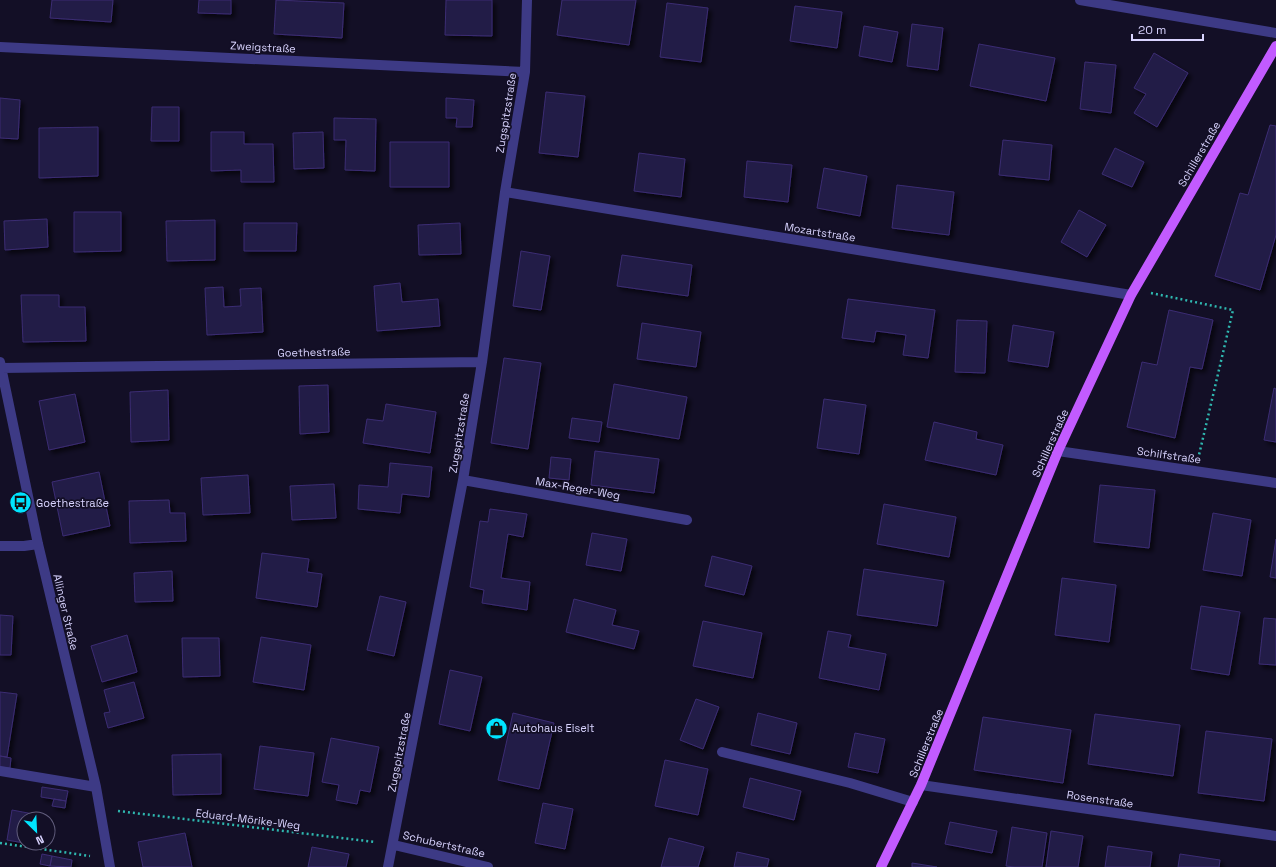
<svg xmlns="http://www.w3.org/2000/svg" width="1276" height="867" viewBox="0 0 1276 867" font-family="'Space Grotesk',sans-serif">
<defs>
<filter id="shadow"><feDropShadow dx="3.5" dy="3.5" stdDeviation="2" flood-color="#0009"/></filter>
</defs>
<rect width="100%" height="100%" fill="#130f26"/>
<path fill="#241b47" stroke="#3b2d73" filter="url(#shadow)" d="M52,0H113L111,22L50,18Z
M199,0H231V14L198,13Z
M276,0L344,3L342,38L274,34Z
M446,0H492V36L445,35Z
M562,0H636L629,45L557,35Z
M667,3L708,8L701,62L660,57Z
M795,6L842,12L837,48L790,41Z
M912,24L943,28L938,70L907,66Z
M864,26L898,32L892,62L859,56Z
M979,44L1055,58L1046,101L970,86Z
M1154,53L1188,73L1157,127L1134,113L1146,94L1134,88Z
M1085,62L1116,65L1111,113L1080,109Z
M546,92L585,96L578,157L539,153Z
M0,98L20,100L18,139L0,138Z
M446,98L474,100L472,127H456L457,118H446Z
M152,107H179V141H151Z
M334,118L376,119L375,171L345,170L346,140H334Z
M1270,125L1276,126V235L1260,290L1215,276L1240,193L1248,195Z
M98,127V176L39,178V128Z
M211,132H244V144H273L274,182H241V170L211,171Z
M323,132L324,168L294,169L293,133Z
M1003,140L1052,145L1049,180L999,175Z
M390,142H449V187H390Z
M1115,148L1144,162L1132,187L1102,174Z
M639,153L685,159L681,197L634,191Z
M747,161L792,165L788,202L744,197Z
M824,168L867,176L860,216L817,208Z
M897,185L954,192L949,235L892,228Z
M1079,210L1106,225L1087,257L1061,242Z
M74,212H121V251L74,252Z
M47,219L48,247L5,250L4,221Z
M215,220V260L167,261L166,221Z
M244,223H297L296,251H244Z
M460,223L461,254L419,255L418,225Z
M521,251L550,256L541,310L513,306Z
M622,255L692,265L688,296L617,286Z
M400,283L402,302L438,299L440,326L377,331L374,286Z
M223,287L224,307L241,306L240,289L261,288L263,332L207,335L205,288Z
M21,295H59V307H85L86,341L23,342Z
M848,299L935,310L928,358L903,355L906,335L876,331L874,342L842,338Z
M1169,310L1213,320L1202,369L1190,367L1175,438L1127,427L1142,362L1157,365Z
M957,320L987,321L985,373L955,372Z
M642,323L701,332L696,367L637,359Z
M1013,325L1054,332L1048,367L1008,361Z
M504,358L541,363L528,449L491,443Z
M614,384L687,397L679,439L607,427Z
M328,385L329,432L300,434L299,386Z
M1274,388L1276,389V442L1264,440Z
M168,390L169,440L131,442L130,392Z
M75,394L85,442L49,450L39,401Z
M824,399L866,405L859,454L817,448Z
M386,404L436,412L430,453L363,443L367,419L383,421Z
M572,418L602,422L599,442L569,438Z
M934,422L977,432L976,439L1003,445L996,475L925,460Z
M595,451L659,459L654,493L591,485Z
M551,457L571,459L569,480L549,478Z
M390,463L432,467L429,497L402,494L400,513L358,509L359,485L388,487Z
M99,472L110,526L63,536L52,482Z
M248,475L250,513L203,515L201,478Z
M334,484L336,518L292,520L290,486Z
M1100,485L1155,490L1149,548L1094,542Z
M169,500L170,513H185L186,541L130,543L129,501Z
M884,504L956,517L949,557L877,544Z
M490,509L527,514L523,537L508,534L501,578L530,582L527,610L482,603L484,590L470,587L480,521L488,522Z
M1213,513L1251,520L1242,576L1203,570Z
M592,533L627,539L621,571L586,565Z
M1276,539V578L1270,577Z
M262,553L309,559L307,572L322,574L317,607L256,598Z
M712,556L752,566L744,595L705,586Z
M864,569L944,581L937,626L857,615Z
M172,571L173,601L135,602L134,573Z
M1062,578L1116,585L1109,642L1055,635Z
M380,596L406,602L394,656L367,650Z
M574,599L616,610L612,625L639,631L634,649L566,632Z
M1201,606L1240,612L1229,675L1191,669Z
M0,615L13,616L11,655H0Z
M1264,618L1276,619V665L1259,664Z
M703,621L762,633L753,678L693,666Z
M828,631L851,635L848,647L886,654L879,690L819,678Z
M127,635L137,672L102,682L91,646Z
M261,637L311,645L304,690L253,682Z
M182,638H219L220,676L183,677Z
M450,670L482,677L470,731L439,724Z
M134,682L144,718L108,728L104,713L110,712L104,690Z
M0,692L17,694L7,757L0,756Z
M696,699L719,707L703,749L680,740Z
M513,713L554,723L539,789L498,780Z
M758,713L797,723L790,754L751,745Z
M1095,714L1180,725L1173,776L1088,764Z
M983,717L1071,730L1063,783L974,770Z
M1206,731L1272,739L1264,801L1198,793Z
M855,733L885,739L878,773L848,767Z
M331,738L379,747L370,792L360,790L357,804L336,800L339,785L322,782Z
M260,746L314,753L308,796L254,789Z
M221,754V794L173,795L172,755Z
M0,756L11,758L10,768L0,767Z
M665,760L708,769L698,815L655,806Z
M750,778L801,791L794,820L743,807Z
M42,787L68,791L66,801L41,797Z
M54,799L66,801L65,808L52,806Z
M543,803L573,809L565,849L535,843Z
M12,810L49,817L48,823V819H24V843L7,840Z
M950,822L997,831L992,853L945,844Z
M1012,827L1047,833L1042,867H1014L1006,866Z
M1051,831L1083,836L1078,867H1046Z
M185,833L192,867H143L138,842Z
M669,838L704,847L698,867H661Z
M27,843H45L44,846Z
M1108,846L1152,852L1150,867H1105Z
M312,847L349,854L346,867H308Z
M737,852L769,859L767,867H734Z
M42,854L52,856L50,866L40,864Z
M1180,854L1220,860L1219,867H1178Z
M52,856L72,860L71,867L50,866Z
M912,863L937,867H912Z"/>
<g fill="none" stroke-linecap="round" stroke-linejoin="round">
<path stroke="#2fb8b0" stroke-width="2.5" stroke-dasharray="2 3" stroke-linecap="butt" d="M1151,293L1233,310L1199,455
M118,811L375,842
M0,843L90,856"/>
<path stroke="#3d3a85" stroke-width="10" d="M1080,0L1276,33
M0,47L525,72
M505,192L1131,295
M0,362L38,544L96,787L110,867
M1,368L482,362
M1058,451L1276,483
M463,480L687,520
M0,546H24L38,544
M722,752L850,783L913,802
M0,771L96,787
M921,785L1276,836
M394,845L488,867
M388,867L463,480L482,362L505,192L525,72L527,0"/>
<path stroke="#c25bff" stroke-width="10" d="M881,867L921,785L1058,451L1131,295L1276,46"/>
</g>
<defs>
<symbol id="bus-disc" viewBox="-11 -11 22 22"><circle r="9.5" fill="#00e5ff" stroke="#130f26"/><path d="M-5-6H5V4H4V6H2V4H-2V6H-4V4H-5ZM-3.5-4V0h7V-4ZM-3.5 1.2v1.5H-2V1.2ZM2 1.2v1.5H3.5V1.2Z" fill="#111"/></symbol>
<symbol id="shop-disc" viewBox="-11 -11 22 22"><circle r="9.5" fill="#00e5ff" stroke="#130f26"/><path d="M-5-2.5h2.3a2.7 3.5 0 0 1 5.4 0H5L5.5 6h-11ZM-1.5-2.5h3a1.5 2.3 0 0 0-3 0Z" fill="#111"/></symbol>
</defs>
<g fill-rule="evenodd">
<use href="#bus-disc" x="8" y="490" width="25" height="25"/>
<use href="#shop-disc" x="484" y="716" width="25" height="25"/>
</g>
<g text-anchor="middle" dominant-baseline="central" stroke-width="3.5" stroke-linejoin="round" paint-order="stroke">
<g font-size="11" fill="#d9d4ff" stroke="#130f26">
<text transform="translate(263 47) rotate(3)">Zweigstraße</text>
<text transform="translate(506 113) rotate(-81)">Zugspitzstraße</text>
<text transform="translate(1199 154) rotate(-60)">Schillerstraße</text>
<text transform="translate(820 232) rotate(9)">Mozartstraße</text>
<text transform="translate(314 352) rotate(-1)">Goethestraße</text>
<text transform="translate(459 433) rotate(-81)">Zugspitzstraße</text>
<text transform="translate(1050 443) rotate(-66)">Schillerstraße</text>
<text transform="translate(1169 455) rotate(8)">Schilfstraße</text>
<text transform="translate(578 488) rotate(10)">Max-Reger-Weg</text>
<text transform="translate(66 612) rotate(77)">Allinger Straße</text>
<text transform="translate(926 743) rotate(-68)">Schillerstraße</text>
<text transform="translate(399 752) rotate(-79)">Zugspitzstraße</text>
<text transform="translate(1100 799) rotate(8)">Rosenstraße</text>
<text transform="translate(248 819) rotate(7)">Eduard-Mörike-Weg</text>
<text transform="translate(444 844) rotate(13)">Schubertstraße</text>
</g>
<g font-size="11" fill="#d9d4ff" stroke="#130f26" text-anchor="start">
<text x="36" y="503">Goethestraße</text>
<text x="512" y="728">Autohaus Eiselt</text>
</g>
</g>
<g transform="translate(36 831) rotate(156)"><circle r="19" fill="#130f26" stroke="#625e7d"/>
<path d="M0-3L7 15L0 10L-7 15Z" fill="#00e5ff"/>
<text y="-6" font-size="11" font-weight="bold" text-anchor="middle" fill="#d9d4ff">N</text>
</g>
<path d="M1132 34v6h71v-6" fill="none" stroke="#d9d4ff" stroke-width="2"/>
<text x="1138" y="34" font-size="12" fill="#d9d4ff" stroke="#130f26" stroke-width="3" paint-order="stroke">20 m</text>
</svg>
